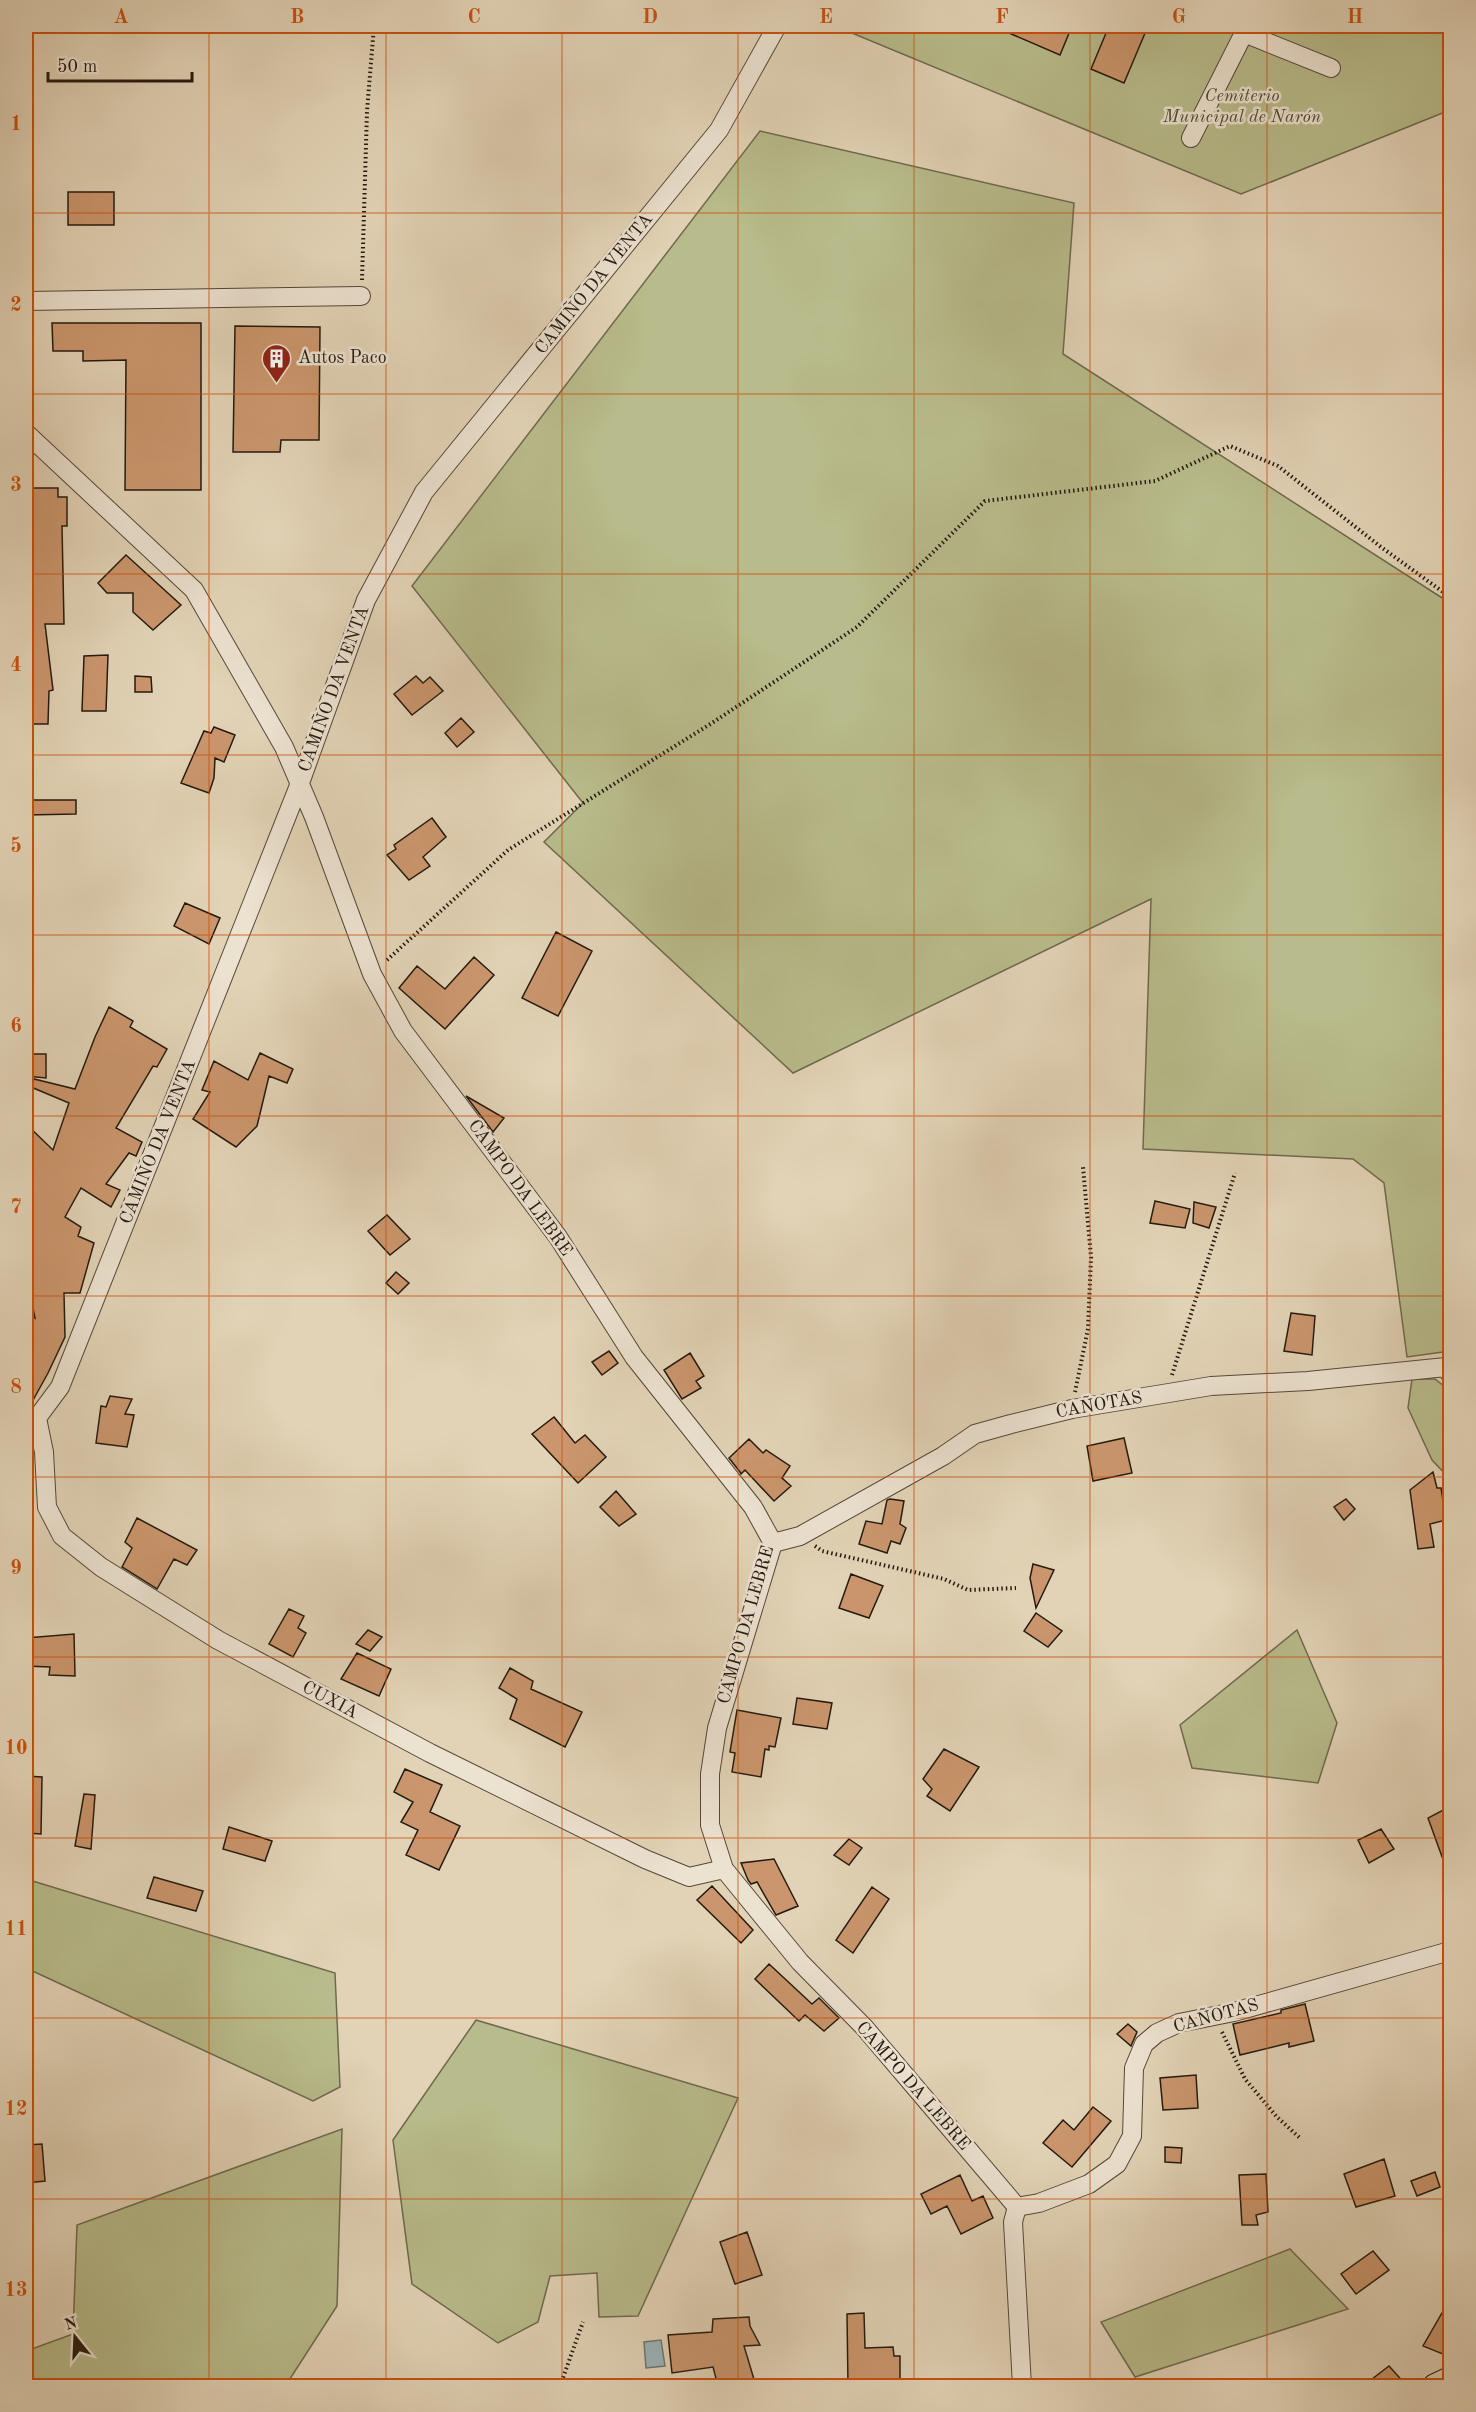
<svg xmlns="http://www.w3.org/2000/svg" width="1476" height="2412" viewBox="0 0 1476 2412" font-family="'Old Standard TT',serif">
<rect width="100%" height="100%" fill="#e2d3b6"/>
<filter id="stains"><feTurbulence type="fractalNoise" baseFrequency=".00333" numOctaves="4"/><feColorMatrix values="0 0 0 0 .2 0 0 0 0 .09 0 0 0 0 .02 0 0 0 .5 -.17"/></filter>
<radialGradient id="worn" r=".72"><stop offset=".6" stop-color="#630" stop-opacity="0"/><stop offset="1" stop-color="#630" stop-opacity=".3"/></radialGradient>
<path fill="#b8bb8b" stroke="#6e6a4e" stroke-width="1.5" d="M835,26H1450V110L1241,194Z
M760,131L1074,203L1063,354L1450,603V1351L1407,1357L1384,1183L1353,1159L1143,1149L1151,899L793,1073L544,842L583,803L412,586Z
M1412,1379H1435L1450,1391V1473L1448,1477L1432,1460L1408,1408Z
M1297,1630L1337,1723L1318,1783L1192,1768L1180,1725Z
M26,1879L335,1973L340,2087L313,2101L26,1968Z
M476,2020L738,2098L638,2316L599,2317L597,2273L550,2276L538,2322L498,2343L412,2284L393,2140Z
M342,2129L337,2306L286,2385L34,2386L29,2350L73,2334L77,2225Z
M1290,2249L1348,2309L1135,2377L1101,2322Z"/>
<path fill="#9bb4ba" stroke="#6b7676" stroke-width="1.5" d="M661,2340L665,2366L646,2368L644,2342Z"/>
<path fill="#cb966d" stroke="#241a10" stroke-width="1.5" d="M993,26H1072L1060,55Z
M1109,26H1148L1124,83L1091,69Z
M68,192H114V225H68Z
M52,323H201V490H125L126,360L83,361V351H53Z
M235,326L320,327L319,440H281L280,452H233Z
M29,488H58V497H67V526H62L64,624H45L53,690L49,691L48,724H26Z
M126,555L181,605L153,630L133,612V593H107L98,583Z
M108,655L106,711H82L84,656Z
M135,676L151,677L152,692H135Z
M416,676L423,683L430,677L443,691L412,715L394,694Z
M461,718L474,732L457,747L445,733Z
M214,727L235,735L224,762L215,758L214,778L209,793L181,783L204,731L211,733Z
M26,800H76V814L26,815Z
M432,818L446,837L423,857L430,866L409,880L387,855L396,849L394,845Z
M185,903L220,918L209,944L174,926Z
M556,932L592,951L558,1016L522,998Z
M474,957L494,975L445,1029L399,988L417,966L445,989Z
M109,1007L133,1021L130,1027L167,1049L157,1067L153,1066L116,1128L142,1142L136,1156L129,1153L106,1184L120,1190L111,1207L81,1188L65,1217L81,1227L78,1236L94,1243L80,1293H64L65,1337L48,1373L26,1413V1312L35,1318L26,1274V1124L53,1150L69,1103L31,1087L34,1079L75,1089L95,1037Z
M260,1053L293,1069L287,1083L269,1076L257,1126L236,1147L193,1119L210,1092L202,1090L214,1061L248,1080Z
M26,1054H46V1078L26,1076Z
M466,1096L504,1118L493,1132Z
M1155,1201L1190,1209L1185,1228L1150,1223Z
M1194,1202L1216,1207L1209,1228L1193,1223Z
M387,1215L410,1239L390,1255L368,1231Z
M396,1272L409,1283L398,1294L386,1283Z
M1291,1313L1315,1316L1312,1355L1284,1351Z
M609,1351L618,1363L602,1375L592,1362Z
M690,1353L704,1376L696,1381L701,1388L682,1399L664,1370Z
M110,1396L132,1399L125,1414L134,1415L127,1447L96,1443L101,1406L106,1407Z
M554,1417L575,1443L585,1435L606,1457L578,1483L532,1434Z
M1124,1438L1132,1473L1093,1481L1087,1446Z
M749,1439L763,1453L766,1450L790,1466L782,1478L791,1486L774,1501L745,1470L741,1474L740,1472L729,1458Z
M1433,1472L1437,1488H1441L1446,1520L1430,1524L1434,1547L1418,1549L1410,1490Z
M616,1491L636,1514L619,1526L600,1507Z
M890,1499L904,1501L900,1524L906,1528L900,1544L891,1541L887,1553L859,1544L866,1521L882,1524L887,1500Z
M1346,1499L1355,1509L1344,1520L1334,1507Z
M137,1518L197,1550L187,1565L174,1559L157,1589L122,1567L132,1548L125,1542Z
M1033,1564L1054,1570L1036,1608L1030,1578Z
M851,1574L883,1586L869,1618L839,1608Z
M289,1609L304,1616L298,1628L306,1633L293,1657L269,1644Z
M1036,1613L1062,1631L1048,1647L1024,1631Z
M368,1630L382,1637L370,1651L356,1644Z
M74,1634L75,1676L49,1675L50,1667L26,1666V1638Z
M357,1653L391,1669L379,1696L341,1679Z
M510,1668L533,1681L531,1689L582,1712L565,1747L510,1719L517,1699L499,1688Z
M797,1698L832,1703L827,1729L793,1724Z
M737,1710L781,1718L775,1747L769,1746V1750L765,1749L761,1777L732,1772L735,1753L730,1752Z
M944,1749L979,1767L950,1811L927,1796L932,1789L923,1779Z
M405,1769L442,1785L430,1812L460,1826L439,1870L406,1855L418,1830L401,1822L413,1802L394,1792Z
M26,1776L42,1777L41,1834L26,1833Z
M84,1794L95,1795L91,1849L75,1846Z
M1447,1808L1450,1817V1875L1449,1876L1428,1818Z
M229,1827L272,1841L265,1861L223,1849Z
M1381,1829L1394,1849L1369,1863L1358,1840Z
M849,1839L862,1848L849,1865L834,1855Z
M774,1859L798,1906L776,1915L757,1882L751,1884L748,1880L741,1863Z
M154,1877L203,1891L196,1911L147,1898Z
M712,1886L753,1930L741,1943L697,1900Z
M872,1887L889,1899L853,1953L836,1940Z
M769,1964L812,2004L819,1998L839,2018L824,2031L805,2015L799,2021L755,1979Z
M1305,2004L1314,2041L1289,2047V2043L1240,2055L1233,2024L1281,2013V2010Z
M1128,2024L1137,2032L1131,2046L1117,2034Z
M1196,2075L1198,2108L1163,2110L1160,2078Z
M1093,2107L1111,2121L1072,2167L1043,2143L1063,2120L1074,2130Z
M42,2144L45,2181L26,2183V2145Z
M1165,2147L1182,2148L1181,2163L1165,2162Z
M1384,2159L1395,2196L1356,2207L1344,2174Z
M1435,2172L1440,2187L1417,2196L1411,2181Z
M1266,2174L1268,2212L1256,2215L1258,2225H1242L1239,2175Z
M960,2175L972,2201L983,2196L993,2218L961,2234L947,2206L931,2214L921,2194Z
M747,2232L762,2275L735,2284L720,2242Z
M1373,2251L1389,2270L1356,2294L1341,2274Z
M1450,2299V2357L1423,2346Z
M864,2313L865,2348L893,2347L894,2356H900V2386H848L847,2314Z
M749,2317L750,2326L760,2345L744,2346L756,2386H718L713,2367L672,2373L668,2335L712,2332L713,2319Z
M1389,2366L1407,2386H1363Z"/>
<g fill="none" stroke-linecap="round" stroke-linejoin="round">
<defs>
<path id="minor" d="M1244,33L1331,68
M1191,138L1244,33L1241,26
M26,301L361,296
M26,433L194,590L284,747L314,817L372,974L403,1031L558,1237L634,1357L753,1507L773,1543L717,1728L710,1774V1825L724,1869L800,1962L864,2027L1017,2207L1013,2222L1022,2386
M37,1418L44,1452L47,1507L62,1536L101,1567L218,1640L430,1753L645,1859L689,1877L724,1869
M26,1428L37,1418L60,1387L300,783L366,600L424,492L719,130L777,26
M773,1543L800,1536L943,1456L975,1434L1011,1424L1072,1409L1211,1386L1308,1381L1446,1367L1450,1374
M1017,2207L1039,2203L1089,2184L1117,2164L1132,2136L1134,2068L1144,2044L1157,2033L1179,2023L1234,2012L1450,1951"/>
<path id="major" d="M1435,2386L1450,2379"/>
</defs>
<use href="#minor" stroke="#54483a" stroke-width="20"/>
<use href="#major" stroke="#241a10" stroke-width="26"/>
<path stroke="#241a10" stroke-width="4" stroke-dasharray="1.5 3" stroke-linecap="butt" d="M362,280L367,111L374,26
M387,960L508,850L712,723L857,627L985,501L1155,481L1230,446L1278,466L1381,547L1450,597
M1172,1375L1235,1173
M1075,1392L1088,1329L1091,1257L1083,1167
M815,1546L822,1551L944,1579L968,1590L1016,1588
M1222,2032L1245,2079L1277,2117L1300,2138
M560,2386L583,2322"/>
<use href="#minor" stroke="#ece2d0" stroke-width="18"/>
<use href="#major" stroke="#e2d3b6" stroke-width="24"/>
</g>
<path fill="none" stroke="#cb500d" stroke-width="1.5" stroke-opacity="0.55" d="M209,26V2386M386,26V2386M562,26V2386M738,26V2386M914,26V2386M1090,26V2386M1267,26V2386M26,213H1450M26,394H1450M26,574H1450M26,755H1450M26,935H1450M26,1116H1450M26,1296H1450M26,1477H1450M26,1657H1450M26,1838H1450M26,2018H1450M26,2199H1450"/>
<defs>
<symbol id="building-pin" viewBox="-11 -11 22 30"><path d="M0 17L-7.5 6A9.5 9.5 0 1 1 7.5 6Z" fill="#8f2418" stroke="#ece2d0"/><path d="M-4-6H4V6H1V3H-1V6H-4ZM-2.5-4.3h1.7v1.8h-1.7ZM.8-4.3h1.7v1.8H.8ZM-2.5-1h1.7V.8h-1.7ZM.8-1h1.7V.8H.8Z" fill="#fff"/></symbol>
</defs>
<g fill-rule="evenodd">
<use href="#building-pin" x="260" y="342" width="33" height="45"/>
</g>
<g text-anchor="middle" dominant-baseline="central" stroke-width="5" stroke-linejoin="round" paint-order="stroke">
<g font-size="18" font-style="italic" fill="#504a35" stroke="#ece2d0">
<text x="1242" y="96">Cemiterio<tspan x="1242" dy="21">Municipal de Narón</tspan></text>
</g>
<g font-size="18" fill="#241a10" stroke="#ece2d0">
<text transform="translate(594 284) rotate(-51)">CAMIÑO DA VENTA</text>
<text transform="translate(334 689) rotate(-70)">CAMIÑO DA VENTA</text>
<text transform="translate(158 1142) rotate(-68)">CAMIÑO DA VENTA</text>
<text transform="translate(520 1188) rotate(54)">CAMPO DA LEBRE</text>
<text transform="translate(1099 1405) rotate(-10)">CAÑOTAS</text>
<text transform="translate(746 1625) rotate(-74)">CAMPO DA LEBRE</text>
<text transform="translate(330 1700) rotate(28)">CUXIA</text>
<text transform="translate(1216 2016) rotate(-15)">CAÑOTAS</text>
<text transform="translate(913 2086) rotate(49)">CAMPO DA LEBRE</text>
</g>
<g font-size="18" fill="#241a10" stroke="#ece2d0" text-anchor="start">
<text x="298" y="358">Autos Paco</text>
</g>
</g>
<rect width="1476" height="2412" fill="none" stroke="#e2d3b6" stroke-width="66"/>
<g transform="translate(75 2337) rotate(342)" stroke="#ece2d0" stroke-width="4.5" paint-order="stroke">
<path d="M0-4.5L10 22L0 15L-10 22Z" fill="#241a10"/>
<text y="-9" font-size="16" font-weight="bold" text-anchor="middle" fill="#241a10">N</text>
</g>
<path d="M48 72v9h144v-9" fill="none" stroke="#241a10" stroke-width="3"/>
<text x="57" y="72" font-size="18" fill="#241a10" stroke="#ece2d0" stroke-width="4.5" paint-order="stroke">50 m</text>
<rect x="33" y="33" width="1410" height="2346" fill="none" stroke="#cb500d" stroke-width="2"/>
<g font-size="20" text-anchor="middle" font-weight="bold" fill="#cb500d">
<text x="121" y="23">A</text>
<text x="297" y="23">B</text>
<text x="474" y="23">C</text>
<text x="650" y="23">D</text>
<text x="826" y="23">E</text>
<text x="1002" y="23">F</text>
<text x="1179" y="23">G</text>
<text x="1355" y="23">H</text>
<text x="16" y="130">1</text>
<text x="16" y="311">2</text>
<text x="16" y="491">3</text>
<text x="16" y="671">4</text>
<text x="16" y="852">5</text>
<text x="16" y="1032">6</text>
<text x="16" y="1213">7</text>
<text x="16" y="1393">8</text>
<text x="16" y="1574">9</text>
<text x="16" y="1754">10</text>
<text x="16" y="1935">11</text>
<text x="16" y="2115">12</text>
<text x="16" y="2296">13</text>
</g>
<rect width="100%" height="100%" filter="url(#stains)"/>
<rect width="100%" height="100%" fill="url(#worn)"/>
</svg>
